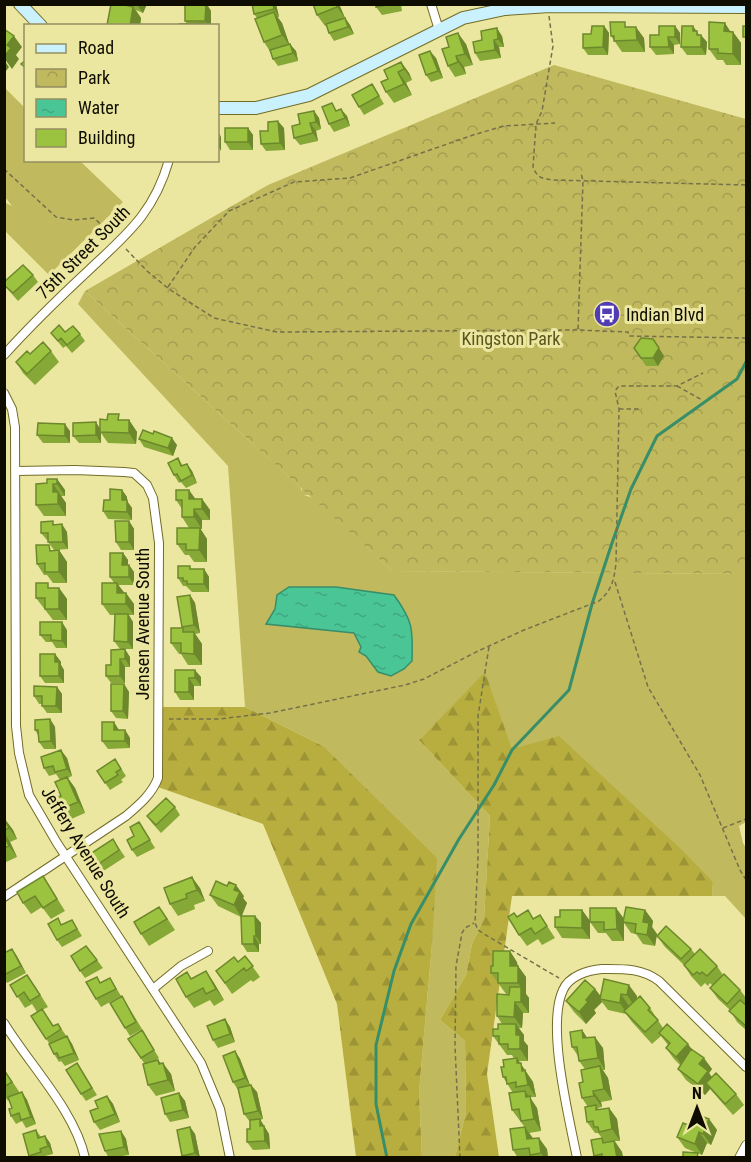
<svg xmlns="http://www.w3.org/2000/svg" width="751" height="1162" viewBox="0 0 751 1162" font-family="'Roboto Condensed',sans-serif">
<defs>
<pattern id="forest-firs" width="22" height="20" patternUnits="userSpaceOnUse" patternTransform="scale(1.5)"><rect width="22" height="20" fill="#b8ae40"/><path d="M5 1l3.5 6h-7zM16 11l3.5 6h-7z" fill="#9d9436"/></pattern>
<pattern id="park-crowns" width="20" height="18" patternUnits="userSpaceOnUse" patternTransform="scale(1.5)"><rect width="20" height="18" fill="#c0b95e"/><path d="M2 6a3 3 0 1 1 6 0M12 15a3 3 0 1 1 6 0" fill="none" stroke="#a49e50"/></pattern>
<pattern id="water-ripples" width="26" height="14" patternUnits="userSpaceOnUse" patternTransform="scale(1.5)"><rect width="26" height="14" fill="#4ac596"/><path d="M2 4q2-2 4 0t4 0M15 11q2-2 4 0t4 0" fill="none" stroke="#40a880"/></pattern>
</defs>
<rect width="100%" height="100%" fill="#ece7a0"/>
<path fill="#c0b95e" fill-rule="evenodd" d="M5,88L25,108L26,160L80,161L123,202L49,275L5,231L4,202L12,206L5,197Z
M85,291L300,487L302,491L307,363L389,495H304L313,498L392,571L746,574V822L739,826L743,843L746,848V919L725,896H712L713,882L512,750L485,673L419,740L490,816L484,919L472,944L466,975L440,1020L465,1041L466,1112L455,1157H422L419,1092L432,944L323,746L245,707L228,466L78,304ZM289,587H336L394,595L378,672L366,656L354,633L266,624Z"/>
<path fill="url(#forest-firs)" d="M485,672L512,749L559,736L682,850L713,882L712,896H512L487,1074L499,1157H455L466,1112L465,1041L440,1020L466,975L472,944L484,919L490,816L419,740Z
M159,707H245L323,746L437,858L432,944L419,1092L422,1157H356L337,1004L263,824L155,786Z"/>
<path fill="url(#park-crowns)" d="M554,65L746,119V574L392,571L85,291L268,185Z"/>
<path fill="url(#water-ripples)" stroke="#388e69" stroke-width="1.5" d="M289,587H336L394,595C413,621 413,629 412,661L404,669L391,676L378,672L366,656L359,652L361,647L354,633L266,624L275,609L277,595Z"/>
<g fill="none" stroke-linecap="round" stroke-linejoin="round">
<path stroke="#388e69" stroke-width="3" d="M387,1158L376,1104V1045L394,971L411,924L459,839L494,785L512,750L569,690L592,604L612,543L631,489L657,436L737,379L746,362"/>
<defs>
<path id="street" d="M431,4L439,30
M4,355C31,325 60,297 89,270C127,234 154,213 169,160
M4,393L12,409L15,427L16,726L19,753L29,795L57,843L201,1063L220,1109L230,1158
M4,897L126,816C139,805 152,794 158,778L159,543L153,498L147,485L134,473L124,472L75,470L16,471
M153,989L181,966L208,951
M4,1023C29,1064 75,1111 85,1158
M577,1158C569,1117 546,1026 563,990C569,976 588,970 602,969C624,969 641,968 659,981L746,1067
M739,1158L746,1145"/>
<path id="secondary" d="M20,4L41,26
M218,108H256L309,95L463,18L505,9L550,6L746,7"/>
</defs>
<use href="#street" stroke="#726c28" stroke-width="10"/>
<use href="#secondary" stroke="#726c28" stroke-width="14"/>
<path stroke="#75714a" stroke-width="1.5" stroke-dasharray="4.5 3" stroke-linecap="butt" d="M549,16L553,46L542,111L536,124L533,167C537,178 543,179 553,180L746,185
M4,169L56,217L73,220L94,218L112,235
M126,249L147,271L169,289L214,318L277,332L578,330L628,332L629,336L746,338
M168,287L195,247L229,211L294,182L350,178L473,135L504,126L555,123
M578,329L583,181L581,173
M677,386L702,400
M619,409H642
M615,582L648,687L700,775L740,870L746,880
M489,647L478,716V858L475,923L478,930L484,934L559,978
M169,719H219L270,713L405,685L424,679L478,651L524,630L599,601C612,590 614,580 616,563L619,409L615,391L619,386H677L703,373
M723,828L746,819
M460,1158L455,1046L456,966L462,933L465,928L474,923"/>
<use href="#street" stroke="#fff" stroke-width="8"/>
<use href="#secondary" stroke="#caf1fe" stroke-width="12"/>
</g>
<path fill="#86a836" d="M123,4H147L143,13L136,10L141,18L140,26H108L107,25Z
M185,4H207L211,11V26H179L187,24L185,21Z
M252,4H276L279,17H277L282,23L289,44L296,51L298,61L278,66L273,59L271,53L264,42L257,18L254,14Z
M313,4H339L345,18L350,25L354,34L334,41L329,33L327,26H325L317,15Z
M376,4H401L402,11L382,15L376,7Z
M604,26L609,33L608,55H588L583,48Z
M675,26L680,33V44L674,45V54L656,55L650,47L659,35Z
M693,26L699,35L707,42L706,55H687L681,47Z
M731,32H733L741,43V65H726L723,60H717L709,49Z
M502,36L504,47H499L501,58L480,61L475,53L473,42Z
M611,36L644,38L645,52H622Z
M466,44L473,65L464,67L466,74L455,77L448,66Z
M436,58L443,78L431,82L426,75Z
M401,62L409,73L412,80L406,83L412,95L394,103L386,92L388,79Z
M377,92L384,104L364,115L359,107Z
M337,110L347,116L350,126L334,132L329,124Z
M314,111L319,118L321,129L316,131L318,141L300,145L294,138L300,124Z
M248,128L253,135V150H230L225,142Z
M284,128L285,150L266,151L261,144L268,131Z
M33,275L38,282L18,301L4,285Z
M65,332L80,334L85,341L72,353L66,346L63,348L51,333Z
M653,339L664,356L658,366H646L634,348Z
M51,351L59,362L35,385L23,373L16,362L30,354Z
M123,420H129L137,432L136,444L108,443L101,433V443H79L73,436L100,429Z
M70,431V443H43L37,435Z
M153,434L177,445L173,456L144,447L139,439Z
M178,458L183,466L187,464L192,471L197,483L186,488L181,482L179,483L174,475Z
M57,479L65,490V496H61L66,503V516H44L36,505L47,483Z
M122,490L127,497V501L132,508V520L108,519L103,511L110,500Z
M195,499H202L210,510V520H202V529H200L207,539V562H194L189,555H185L177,544L189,528L182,517V509L176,500Z
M129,521L134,529V550H121L116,542Z
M55,525L67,532L68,549L54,550L48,542V540H47L41,533Z
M53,550H59L67,562V583H53L47,575H44L37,564Z
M123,553L128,560V565H129L134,572V585H118L134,604V615H129L133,622V649H120L114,641L115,615H110L102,604L114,583L110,577Z
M193,569H204L209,577V592H192L186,586H183L178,578Z
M59,588L67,599V620H53L36,598Z
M190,595L195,603L200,633L195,634L202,644V665H188L181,654H179L171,643L182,628V627Z
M67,630V648H56L52,642H46L40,635Z
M111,650L130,657V667H125V683H111L106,676L111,665Z
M55,654L61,662V665L64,670V683H45L40,676Z
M175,670L201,677V686H194V700H180L175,692Z
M124,684L129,692L128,719L116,718L111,711Z
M57,687L62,694V713H47L42,706V704H39L34,696Z
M50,719L55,727L56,749H44L39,742L38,735L35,730Z
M119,730H125L130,738V748L108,749L102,741Z
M67,758L72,776L68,778L75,788L85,813L69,820L61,809L60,780L56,774L49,776L44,768Z
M115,759L126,776L121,780L123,782L110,790L97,771Z
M175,807L180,815L161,833L152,823L147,816Z
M4,819L13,830L17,839L10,842L17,857L4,863Z
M139,822L155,848L137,857L132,850L134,836Z
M113,839L125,857L102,872L90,854Z
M50,887L65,911L51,919L42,907L31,914L23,903Z
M164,888H200L205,901L194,905L195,909L178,916L170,904Z
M210,895L244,896L243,898L247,903L242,916H255L261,923V944H259V952H247L242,944L241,917L218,906Z
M616,908L624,919L645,910L653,921L652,927L657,934L655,946L643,944L636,934L631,933L624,923V941H612L606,933H598L590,922V939L562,938L555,927L560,917L582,910L590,921Z
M528,910L534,919L540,915L555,938L542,945L538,939L527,946L519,935L517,917Z
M167,918L175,930L149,946L141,934Z
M72,920L82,936L62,947L57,940L62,925Z
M657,936L691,949L695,954L717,966L723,975L740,990L747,999V1003L745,1005L747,1006V1031L737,1022L730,1010L718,999L710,988L713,986L710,983L708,986L705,983L701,987L691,976L684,965L665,947Z
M12,949L26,973L7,983L4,979V953Z
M245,956L260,977L253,982L251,980L232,994L216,971L238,962Z
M97,960L103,968L85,978L80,971Z
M517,962L518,966L526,977V994L529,998V1013H523L522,1028H518L524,1035V1041L528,1046V1061H518L533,1082L536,1097H530L537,1108L541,1131L529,1133L512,1110L513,1093L503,1077L504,1067L514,1059L512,1055H507L493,1036L498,1029L502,1024L497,1016L509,994H506L491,973Z
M206,971L214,983L224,1000L214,1006L210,1000L194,1008L186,997L187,972L192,979Z
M604,979L637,996V999L650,1008L663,1028L692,1049L712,1069L709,1073L712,1077L736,1094L744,1105L733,1115L710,1089L705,1095L686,1080L678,1069L681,1066L674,1059L666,1048L668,1045L661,1036L652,1044L632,1022L626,1014L608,1010L602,1002L594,1010L596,1013L586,1024L574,1012L566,1001L595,989L601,997Z
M10,985L35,986L48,1007L42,1010L53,1026L58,1024L72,1044L79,1060L65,1066L61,1061L59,1062L54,1054L49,1043L31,1016L37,1012L32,1004L25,1008Z
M115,986L121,996L101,1007L96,999Z
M122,996L142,1029L130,1036L125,1028Z
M225,1019L230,1027L235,1042L218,1048L213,1040Z
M142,1030L159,1058L155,1061L158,1060L171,1074L175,1091L156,1096L148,1085L144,1063L128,1039Z
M582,1030L587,1038L603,1048L605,1070H603L608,1078L612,1100L601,1102L602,1107L598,1108L599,1110L609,1108L617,1119L620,1141H615L622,1152L623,1158H595L594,1156L602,1138L598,1133H595L587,1122L588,1107L582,1098L585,1069L579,1061L578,1056L572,1047Z
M235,1051L240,1059L250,1085L257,1092L263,1119L260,1120L269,1134L270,1149L253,1150L247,1142L250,1129V1122L244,1114L238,1090L233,1082Z
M77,1063L97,1095L86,1101L81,1094Z
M4,1069L20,1093L22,1092L27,1100L36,1124L26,1128L22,1121L16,1124L11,1116L12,1108L9,1100L8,1101L4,1095Z
M179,1093L185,1101L189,1118L170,1122L165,1114Z
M107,1096L113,1104L120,1122L100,1130L94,1122L98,1108Z
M709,1119L717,1130L711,1145L707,1143L702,1155L685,1148L677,1137L688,1125Z
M190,1127L195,1134L200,1158H183L182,1156Z
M525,1127L533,1138L547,1149L548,1158H518L513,1150Z
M36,1130L41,1137L45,1136L50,1143L53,1154L45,1156L46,1158H31L29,1156Z
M121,1131L126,1139L129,1155L109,1158L105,1151Z"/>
<path fill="#6d882c" d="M139,4H147L143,13L138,6Z
M206,4L211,11V26H208L205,21Z
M273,4H276L279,17L274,9Z
M336,4H339L345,18L337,7Z
M133,7L141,18L140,26H130Z
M274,12L282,23L290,46L282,35Z
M345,18L350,25L354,34L348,27Z
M725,23L732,34L724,31Z
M604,26L609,33L608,55L603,47Z
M675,26L680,33V44L675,37Z
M693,26L701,38V35L707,42L706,55L701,47L693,31Z
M636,27L644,38L645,52L637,40Z
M497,28L502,36L504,47L498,39Z
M733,32L741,43V65L733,54Z
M458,33L466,44L473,65L465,54Z
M14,36L22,47L16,55L19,59L12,69L4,58V57L7,45Z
M668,37L674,45V54L669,47Z
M494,40L499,47L501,58L495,50Z
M290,44L296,51L298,61L293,53Z
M430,51L436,58L443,78L438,71Z
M456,56L464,67L466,74L458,62Z
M4,60L9,67L6,71L4,70Z
M401,62L409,73L412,80L404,69Z
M398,72L406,83L412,95L404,84Z
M341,109L347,116L350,126L345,118Z
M314,111L319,118L321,129L316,122Z
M278,121L284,128L285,150L280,143Z
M310,123L316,131L318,141L313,133Z
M248,128L253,135V150L248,142Z
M218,131L221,137V151L218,146Z
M653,339L664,356L658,366L653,358Z
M129,420L137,432L136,444L129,433Z
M96,422L101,430V443L96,435Z
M65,424L70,431V443L65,436Z
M172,438L177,445L173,456L168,448Z
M187,464L192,471L197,483L192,475Z
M57,479L65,490V496L57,484Z
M53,484L66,503V516L58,504L53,492Z
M122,490L127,497V501L132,508V520L127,512L122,500Z
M189,490L197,501V510L189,499Z
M202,499L210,510V520L202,509Z
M194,509L202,520V529L194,517Z
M129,521L134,529V550L129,542Z
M62,524L67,532L68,549L63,542Z
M200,528L207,539V562L199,550Z
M59,550L67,562V583L59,572Z
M123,553L128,560V572L122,565Z
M129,565L134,572V585L129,577Z
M204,569L209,577V592L204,584Z
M117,583L125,594V604L117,593Z
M59,588L67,599V620L59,609Z
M126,593L134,604V615L126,604Z
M190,595L195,603L200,633L194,625Z
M128,614L133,622V649L128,642Z
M62,622L67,630V648L62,641Z
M194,632L202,644V665L194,654Z
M125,649L130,657V667L125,659Z
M55,654L61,662V665L64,670V683L59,676L55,662Z
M120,659L125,667V683L120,676Z
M195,670L201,677V686L195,678Z
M189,678L194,686V700L189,692Z
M124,684L129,692L128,719L123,711Z
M57,687L62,694V713L56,706Z
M50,719L55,727L56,749L51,741Z
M114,722L119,730H114Z
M125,730L130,738V748L125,741Z
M61,750L67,758L72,776L67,769Z
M67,777L75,788L85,813L78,802Z
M5,819L13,830L17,839L9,828Z
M4,833L10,842L17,857L9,846Z
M192,877L200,888L205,901L197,890Z
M236,885L244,896L243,898L247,903L241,917L234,905V890Z
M616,908L624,919V941L617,929Z
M582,910L590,921V939L582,928Z
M645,910L653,921L652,927L657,934L655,946L647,935L643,922Z
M255,916L261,923V944L256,936Z
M254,936L259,944V952L254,944Z
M12,949L17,956L26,973L21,966Z
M510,951L517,962L518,977L510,966Z
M518,966L526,977V994L518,983Z
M206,971L214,983L224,1000L216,989Z
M629,985L637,996L635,1007L627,995Z
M521,987L529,998V1013L521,1002Z
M595,989L603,999H600L602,1002L594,1010L596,1013L586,1024L579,1012L586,1000Z
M621,994L629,1006L627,1014L620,1003Z
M515,1002L523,1013L522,1028L514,1017Z
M225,1019L230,1027L235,1042L230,1034Z
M516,1024L524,1035V1041L528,1046V1061L520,1049L516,1035Z
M582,1030L590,1042L583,1038Z
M67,1036L72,1044L79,1060L74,1053Z
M595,1037L603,1048L605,1070L598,1058Z
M688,1044L696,1055L684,1068L676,1057Z
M235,1051L240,1059L250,1085L245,1078Z
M517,1058L533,1082L536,1097L528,1085L517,1063Z
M704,1058L712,1069L709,1073L715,1082L706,1083L710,1089L705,1095L698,1084L699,1064Z
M158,1060L165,1069L163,1063L171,1074L175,1091L168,1080L159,1064Z
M600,1066L608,1078L612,1100L604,1089Z
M251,1085L257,1092L263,1119L258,1111Z
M525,1091L537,1108L541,1131L534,1119L526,1097Z
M593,1091L601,1102L602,1107L594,1096Z
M22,1092L27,1100L36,1124L31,1117Z
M179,1093L185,1101L189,1118L183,1110Z
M107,1096L113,1104L120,1122L115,1114Z
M609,1108L617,1119L620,1141L612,1129Z
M260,1119L269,1134L270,1149L265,1141L260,1126Z
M709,1119L717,1130L711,1145L703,1134Z
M190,1127L195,1134L200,1158H199L195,1153Z
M525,1127L533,1139H527Z
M121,1131L126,1139L129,1155L124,1147Z
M699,1132L707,1143L702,1155L695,1144Z
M45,1136L50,1143L53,1154L48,1146Z
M539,1138L547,1149L548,1158H544L541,1153Z
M614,1141L622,1152L623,1158H617Z"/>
<path fill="#9cc33f" stroke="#6d882c" stroke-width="1.5" d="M111,4H121L133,7L130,26L107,25Z
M185,4H206L205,21H185Z
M252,4H273L274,9L254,14Z
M313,4H336L337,7L317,15Z
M376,4H391L376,7Z
M274,12L282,35L264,42L255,19Z
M345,18L348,27L329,33L326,24Z
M610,22H625V27H636L637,40L614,41V36H611Z
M709,22L725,23L724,31L733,32V54L718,53V49H709Z
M204,23V26H179V24Z
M592,26H604L603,47L583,48V34H591Z
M659,26H675V37H668L669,47H650V35H659Z
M682,26H693V31H697V35H701V47H681Z
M743,26H747V37H743Z
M497,28L498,39L494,40L495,50L475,53L473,42L482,40L481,31Z
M4,29L14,36L7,45L11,48L4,57Z
M458,33L465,54L456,56L458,62L448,66L442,49L449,47L446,37Z
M290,44L293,53L273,59L270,50Z
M430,51L438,71L426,75L419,55Z
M26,60V68L21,64Z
M401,62L404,69L398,72L404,84L386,92L381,82L388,79L384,70Z
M372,84L379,96L359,107L352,95Z
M332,103L336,111L341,109L345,118L329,124L322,107Z
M314,111L316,122L310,123L313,133L294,138L292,126L300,124L298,114Z
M278,121L280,143L261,144L260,131H268V122Z
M225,128H248V142H225Z
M23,265L33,275L13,293L4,285V282Z
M59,325L65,332L73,326L80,334L67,345L61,338L58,341L51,333Z
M641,338L653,339L659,348L653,358H641L634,348Z
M43,342L51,351L27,374L16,362L27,351L30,354Z
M108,414H119L118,420H129V433L100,432V419L107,420Z
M96,422V435L73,436V423Z
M38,423L65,424V436L37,435Z
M143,430L153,434L154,431L172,438L168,448L139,439Z
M178,458L181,466L187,464L192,475L181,481L177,474L174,475L168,463Z
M47,479H57V484H53V492H58V504L36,505V484L47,483Z
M110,489L122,490V500H127V512L103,511L104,500H110Z
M176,490H189V499H202V509H194V517H182V500H176Z
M53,521V525L62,524L63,542H48V533H41V522Z
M115,521H129V542H116Z
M177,528H200L199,550H186V544H177Z
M36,545H49L50,551L59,550V572H45V563L37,564Z
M110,553H123L122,565H129V577H110Z
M178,566H190V569H204V584H187V581H183V578H178Z
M36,583H48V588H59V609H45V598H36Z
M102,583H117V593H126V604H102Z
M190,595L194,625L182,627L177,597Z
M115,614H128V642L114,641Z
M40,622H62V641L51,640V635H40Z
M171,628H183V632H194V654L181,653V643H171Z
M125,649V659H120V676H106V665H111V650Z
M40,654H55V662H59V676H40Z
M175,670H195V678H189V692H175Z
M111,684H124L123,711H111Z
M34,686L57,687L56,706H42V696H34Z
M50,719L51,741L39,742L38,730H35V720Z
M102,722H114V730H125V741H102Z
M61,750L67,769L55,772L53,766L44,768L41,757Z
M115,759L121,769L116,772L118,775L105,783L97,771Z
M67,777L78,802L61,809L57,797L61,796L55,782Z
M166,798L175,807L156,825L147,816Z
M4,819L9,828L4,830Z
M139,822L150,840L132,850L127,840L134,836L130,827Z
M4,835L9,846L4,848Z
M113,839L119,850L97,865L90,854Z
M43,876L57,899L43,908L35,896L23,903L17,892Z
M192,877L197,890L186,894L187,898L170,904L164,888Z
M216,881L227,886L229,882L236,885L234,890L240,892L234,905L210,895Z
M159,907L167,919L141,934L134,922Z
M626,907L645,910L643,922L649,923L647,935L635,933L636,924L623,922Z
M590,908H616L617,929L604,930V922H590Z
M528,910L533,919L540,915L547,926L535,934L531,928L519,935L508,917L514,913L517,917Z
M560,910H582V928L555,927V917H560Z
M241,916H255L256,936H254V944H242Z
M58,918L61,925L72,920L77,929L57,940L48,924Z
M666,926L691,949L681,959L657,936Z
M86,946L97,960L80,971L71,956Z
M12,949L21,966L4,975V953Z
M700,949L717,966L707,976L702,972L700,974L697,972L693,975L684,965Z
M493,951H510V966H518V983H498V973H491V966H493Z
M245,956L253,966L246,971L244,968L225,983L216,971L234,957L238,962Z
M206,971L216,989L206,994L203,988L186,997L176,979L187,972L191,979Z
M724,974L740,990L727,1004L710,988Z
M27,975L40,995L30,1001L24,992L17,997L10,985Z
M97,977L100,983L110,978L116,989L96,999L86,982Z
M604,979L629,985L627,995L621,994L620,1003L600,999Z
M585,980L595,989L586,1000L588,1002L579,1012L566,1001Z
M510,987H521V1002H515L514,1017L497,1016V994L509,995Z
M122,996L136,1022L125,1028L110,1003Z
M640,996L650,1008L648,1010L658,1020L645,1032L624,1011Z
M740,1000L747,1006V1027L729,1011Z
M42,1009L53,1026L58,1024L61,1029L46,1039L31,1016Z
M225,1019L230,1034L213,1040L207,1026Z
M498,1024H516V1035H520V1049H508V1044H499V1036H493V1029H498Z
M667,1024L688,1044L676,1057L666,1048L670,1043L659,1033Z
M142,1030L154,1050L141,1058L128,1039Z
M582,1030L583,1038L595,1037L598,1058L579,1061L577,1047H572L570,1032Z
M67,1036L74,1053L59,1058L57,1053L54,1054L49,1044Z
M691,1049L704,1058L699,1064L708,1071L698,1084L678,1069Z
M235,1051L245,1078L233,1082L223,1056Z
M517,1058V1063H521L522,1071L525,1070L528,1085L516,1087V1082L507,1084L506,1077H503L501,1067H504L503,1060Z
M158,1060L159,1064L163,1063L168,1080L148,1085L143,1064Z
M77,1063L92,1088L81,1094L66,1070Z
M600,1066L604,1089L593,1091L594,1096L582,1098L579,1083L583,1082L581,1070Z
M4,1070L12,1082L4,1087Z
M716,1073L736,1094L725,1104L706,1083Z
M251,1085L258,1111L244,1114L238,1088Z
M525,1091L526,1097L530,1096L534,1119L521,1121L519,1109L512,1110L509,1093Z
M22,1092L31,1117L21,1120L19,1113L11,1116L9,1109L12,1108L8,1097Z
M179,1093L183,1110L165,1114L161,1098Z
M107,1096L115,1114L94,1122L90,1111L98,1108L95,1101Z
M596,1105V1110L609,1108L612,1129L599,1132L598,1127H594L593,1121L587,1122L585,1107Z
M698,1115L709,1119L703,1134L699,1132L695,1144L677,1137L683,1123L688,1125L692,1117L696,1119Z
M260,1119V1126H264L265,1141L247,1142V1129H250V1120Z
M190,1127L195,1153L182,1156L177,1130Z
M525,1127L527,1139L539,1138L541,1153L530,1155L529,1148L513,1150L510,1129Z
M36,1130L38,1138L45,1136L48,1146L40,1149L41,1152L29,1156L23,1134Z
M121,1131L124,1147L105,1151L99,1134Z
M602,1138L603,1143L614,1141L617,1158H602V1154L594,1156L591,1140Z
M683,1152L698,1153L697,1158H683Z"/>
<defs>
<symbol id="bus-disc" viewBox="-11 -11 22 22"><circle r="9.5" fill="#513cb4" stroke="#ece7a0"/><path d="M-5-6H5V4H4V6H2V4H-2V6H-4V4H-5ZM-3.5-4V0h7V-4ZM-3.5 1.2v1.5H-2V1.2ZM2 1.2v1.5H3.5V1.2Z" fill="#fff"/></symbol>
</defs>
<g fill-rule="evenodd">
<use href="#bus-disc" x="592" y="299" width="30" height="30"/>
</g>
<g text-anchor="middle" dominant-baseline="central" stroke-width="6" stroke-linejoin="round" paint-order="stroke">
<g font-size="18" fill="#0f0c00" stroke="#ece7a0">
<text transform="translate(83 252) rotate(-45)">75th Street South</text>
<text transform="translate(142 624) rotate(-90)">Jensen Avenue South</text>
<text transform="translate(86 852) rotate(58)">Jeffery Avenue South</text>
</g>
<g font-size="18" fill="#0f0c00" stroke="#ece7a0" text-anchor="start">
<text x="626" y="314">Indian Blvd</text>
</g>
<g font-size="18" fill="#5b561d" stroke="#ece7a0">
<text x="511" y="338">Kingston Park</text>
</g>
</g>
<rect width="751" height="1162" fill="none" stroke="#0f0c00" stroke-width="12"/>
<rect x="24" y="24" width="195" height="138" fill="#ece7a0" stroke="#948f60" stroke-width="1.5"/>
<rect x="36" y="44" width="30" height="9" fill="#caf1fe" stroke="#948f60" stroke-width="1.5"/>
<text x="78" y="54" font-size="18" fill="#0f0c00">Road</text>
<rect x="36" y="69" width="30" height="18" fill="url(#park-crowns)" stroke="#948f60" stroke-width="1.5"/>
<text x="78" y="84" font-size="18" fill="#0f0c00">Park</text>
<rect x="36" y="99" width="30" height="18" fill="url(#water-ripples)" stroke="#948f60" stroke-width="1.5"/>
<text x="78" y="114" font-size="18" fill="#0f0c00">Water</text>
<rect x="36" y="129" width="30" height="18" fill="#9cc33f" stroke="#948f60" stroke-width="1.5"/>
<text x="78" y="144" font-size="18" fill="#0f0c00">Building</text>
<g transform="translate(697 1108)" stroke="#ece7a0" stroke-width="4.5" paint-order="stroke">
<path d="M0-4.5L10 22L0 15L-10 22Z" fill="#0f0c00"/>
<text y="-9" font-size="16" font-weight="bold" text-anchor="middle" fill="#0f0c00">N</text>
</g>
</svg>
